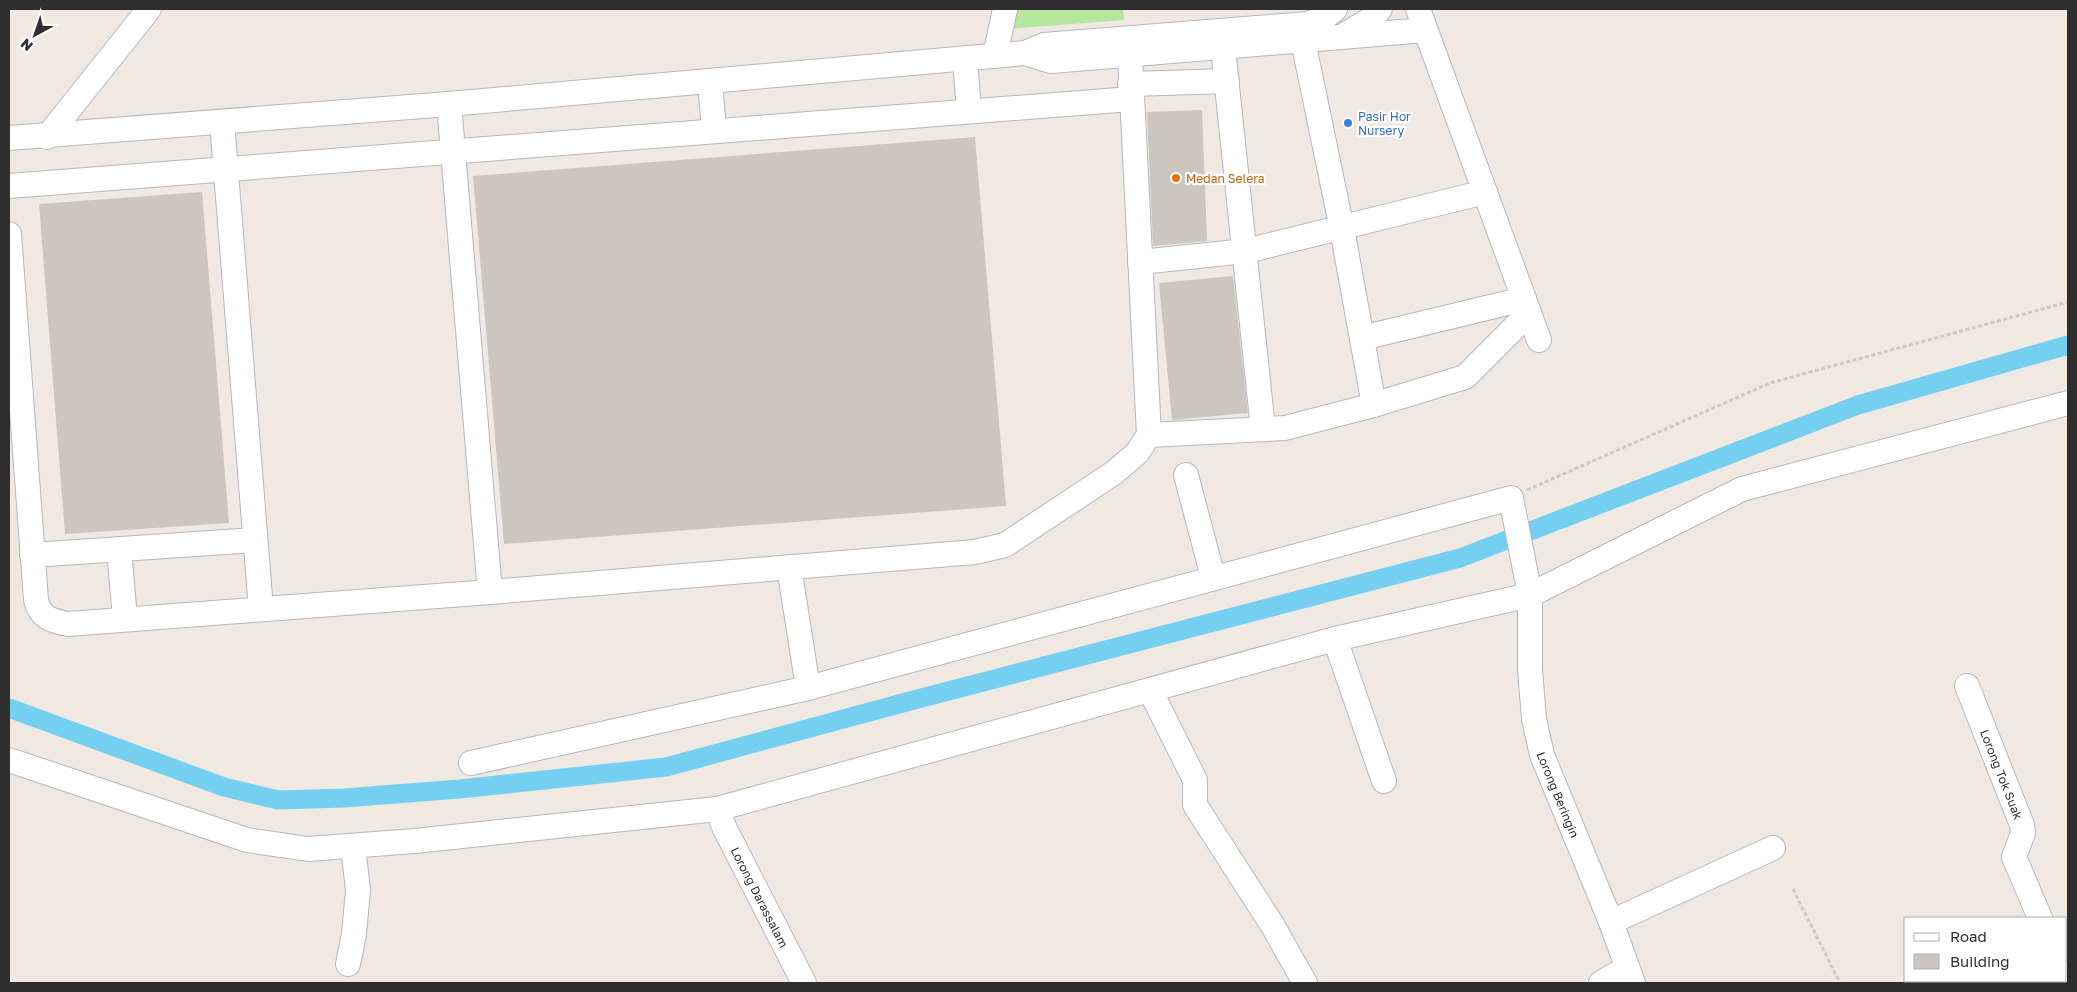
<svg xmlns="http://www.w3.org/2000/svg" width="2077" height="992" viewBox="0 0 2077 992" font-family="'Golos Text',sans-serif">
<rect width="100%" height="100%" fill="#efe9e1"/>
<path fill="#b6e59e" d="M1011,9H1123L1124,20L1005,29Z"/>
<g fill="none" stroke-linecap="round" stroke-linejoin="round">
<path stroke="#75cff0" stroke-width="19" d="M9,708L224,787L278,800L344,798L460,789L666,767L910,701L1460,558L1858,405L2068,345"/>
</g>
<path fill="#cbc7bf" d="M1202,110L1207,241L1153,246L1147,112Z
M975,137L1006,506L504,544L473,176Z
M202,192L229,523L65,534L39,204Z
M1233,276L1248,413L1172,420L1159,283Z"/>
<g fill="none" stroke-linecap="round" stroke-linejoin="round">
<defs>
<g id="minor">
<path d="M1418,9L1539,340"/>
<path d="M1346,34L1371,19L1380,9"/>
<path d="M1303,41L1342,229L1374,405"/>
<path d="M1223,48L1263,429"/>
<path d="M1025,53L1051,61L1425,30"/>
<path d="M995,56L1005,9"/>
<path d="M965,59L969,111"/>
<path d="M710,81L714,131"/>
<path d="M1130,84L1227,81"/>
<path d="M449,104L490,592"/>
<path d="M222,122L261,609"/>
<path d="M47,137L149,9"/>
<path d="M9,138L449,104L1025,53L1044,45L1307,24L1324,18L1335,9"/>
<path d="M9,186L1131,99"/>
<path d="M9,234L36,600C40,618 52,621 68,624L490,592L975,552L1005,545L1115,472L1137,453L1149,435L1130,55"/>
<path d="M1140,262L1246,251L1485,192"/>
<path d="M1362,338L1524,299"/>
<path d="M1149,435L1285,428L1370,406L1465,377L1529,313"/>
<path d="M1186,475L1213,577"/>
<path d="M119,549L125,619"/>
<path d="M32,555L255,540"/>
<path d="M789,567L808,688"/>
<path d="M1335,639L1384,781"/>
<path id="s1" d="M1967,686L2022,825L2023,833L2014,857L2040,918"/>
<path d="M1150,690L1195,780V805L1273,926L1305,983"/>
<path d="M9,760L247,840L308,849L415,841L717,809L1335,639L1530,595L1742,489L2068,403"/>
<path id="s2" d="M471,763L808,688L1511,498L1530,595V669L1534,719L1542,755L1611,922L1633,983"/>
<path id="s3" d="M717,809L725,829L804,983"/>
<path d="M1611,922L1773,848"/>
<path d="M348,964L354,934L358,890L353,846"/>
<path d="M2066,973L2068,978"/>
<path d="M1601,983L1627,968"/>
</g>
</defs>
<use href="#minor" stroke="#b4b7c1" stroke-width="26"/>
<path stroke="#c9c9c9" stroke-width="3" stroke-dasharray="4 2.5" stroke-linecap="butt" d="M1527,490L1770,383L2068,302
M1793,889L1840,983"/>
<use href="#minor" stroke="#fff" stroke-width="24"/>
</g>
<circle fill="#3f7fe0" stroke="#fff" stroke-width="2" cx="1348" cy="123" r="5"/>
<circle fill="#e8710a" stroke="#fff" stroke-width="2" cx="1176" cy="178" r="5"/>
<g text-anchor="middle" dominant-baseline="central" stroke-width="4.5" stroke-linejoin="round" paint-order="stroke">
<g font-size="12" fill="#366cbe" stroke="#fff" text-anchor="start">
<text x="1358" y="116">Pasir Hor<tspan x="1358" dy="14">Nursery</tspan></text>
</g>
<g font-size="12" fill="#c56008" stroke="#fff" text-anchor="start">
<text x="1186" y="178">Medan Selera</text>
</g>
<g font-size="12" fill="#2e2e2e" stroke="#fff">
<text stroke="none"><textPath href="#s1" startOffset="95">Lorong Tok Suak</textPath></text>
<text stroke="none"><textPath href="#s2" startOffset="1376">Lorong Beringin</textPath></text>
<text stroke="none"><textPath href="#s3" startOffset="98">Lorong Darassalam</textPath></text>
</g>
</g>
<rect width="2077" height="992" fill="none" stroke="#2e2e2e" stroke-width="20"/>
<rect x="1904" y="917" width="162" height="65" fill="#ffffff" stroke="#ababab"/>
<rect x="1914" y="933" width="25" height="8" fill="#ffffff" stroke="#ababab"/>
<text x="1950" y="942" font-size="15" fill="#2e2e2e">Road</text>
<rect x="1914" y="954" width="25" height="15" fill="#cbc7bf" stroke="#ababab"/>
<text x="1950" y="967" font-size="15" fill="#2e2e2e">Building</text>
<g transform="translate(35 35) rotate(220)" stroke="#ffffff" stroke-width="4" paint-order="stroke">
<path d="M0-4L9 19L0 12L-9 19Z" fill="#2e2e2e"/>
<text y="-8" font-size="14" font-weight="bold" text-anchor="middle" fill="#2e2e2e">N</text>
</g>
</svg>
